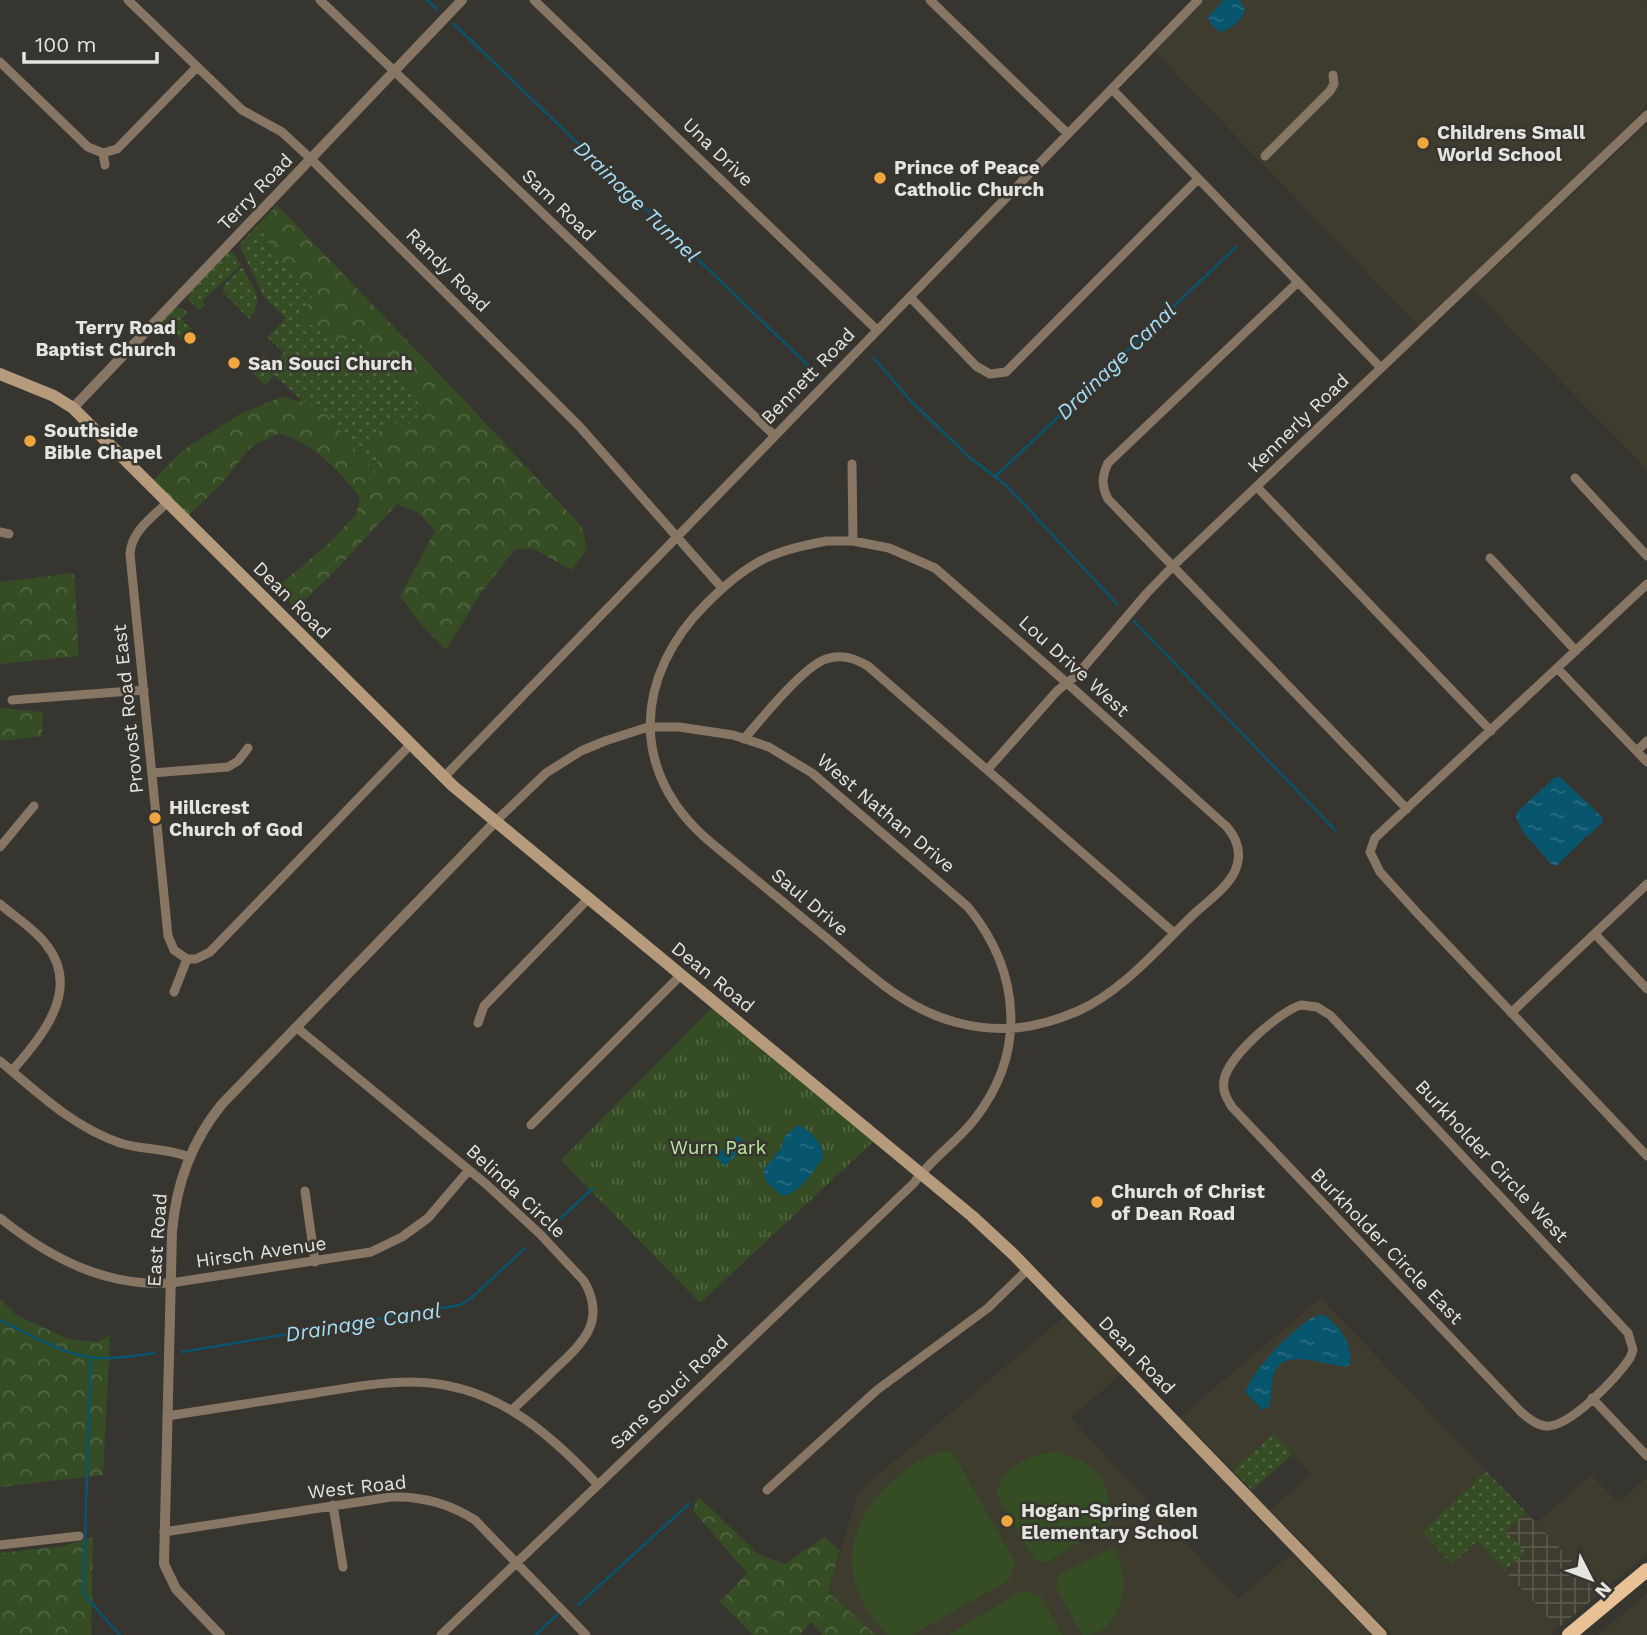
<svg xmlns="http://www.w3.org/2000/svg" width="1647" height="1635" viewBox="0 0 1647 1635" font-family="'Work Sans',sans-serif">
<defs>
<pattern id="industrial-grid" width="8" height="8" patternUnits="userSpaceOnUse" patternTransform="scale(1.75)"><rect width="8" height="8" fill="#3e3b2f"/><path d="M0 4h8M4 0v8" fill="none" stroke="#5a574d"/></pattern>
<pattern id="grass-dots" width="8" height="8" patternUnits="userSpaceOnUse" patternTransform="scale(1.75)"><rect width="8" height="8" fill="#354c24"/><path d="M2 2h.1M6 6h.1" fill="none" stroke="#526644" stroke-width="1.8" stroke-linecap="round"/></pattern>
<pattern id="forest-crowns" width="20" height="18" patternUnits="userSpaceOnUse" patternTransform="scale(1.75)"><rect width="20" height="18" fill="#354c24"/><path d="M2 6a3 3 0 1 1 6 0M12 15a3 3 0 1 1 6 0" fill="none" stroke="#526644"/></pattern>
<pattern id="park-tufts" width="24" height="20" patternUnits="userSpaceOnUse" patternTransform="scale(1.75)"><rect width="24" height="20" fill="#354c24"/><path d="M3 7l-1-3M5 7V3M7 7l1-3M15 17l-1-3M17 17v-4M19 17l1-3" fill="none" stroke="#526644"/></pattern>
<pattern id="water-ripples" width="26" height="14" patternUnits="userSpaceOnUse" patternTransform="scale(1.75)"><rect width="26" height="14" fill="#08556e"/><path d="M2 4q2-2 4 0t4 0M15 11q2-2 4 0t4 0" fill="none" stroke="#2c6d82"/></pattern>
</defs>
<rect width="100%" height="100%" fill="#373530"/>
<path fill="#3e3b2f" d="M1205,0H1645L1647,2V105L1609,146L1419,327L1155,52Z
M1647,124V470L1472,289Z
M1321,1298L1486,1471L1422,1533L1477,1540L1558,1628L1550,1635H1392L1270,1510L1311,1474L1274,1434L1233,1470L1180,1417Z
M1066,1315L1121,1374L1071,1418L1238,1599L1292,1553L1372,1635H876L828,1592L858,1492Z
M1591,1475L1619,1503L1647,1477V1554L1601,1593L1536,1523Z
M1647,1593V1635H1597L1625,1612Z"/>
<path fill="url(#industrial-grid)" d="M1526,1512L1601,1593L1558,1628L1505,1571L1525,1552L1505,1531Z"/>
<path fill="url(#grass-dots)" d="M258,225L278,257L315,292L300,317L366,343L426,402L414,423H393L372,436L377,460L375,475L319,405L304,402L274,375L265,385L250,371L264,355L273,364L284,353L267,337L286,318L264,297L239,245Z
M229,251L233,252L241,265L202,301L205,305L200,310L188,300L189,294Z
M242,267C252,286 266,300 249,319L223,292V286Z
M176,306L184,309L187,313L181,319L200,336L190,348L168,327L161,334L159,329L161,322Z
M1274,1434L1293,1454L1252,1490L1233,1470Z
M1486,1471L1526,1512L1506,1531L1525,1552L1505,1571L1477,1541L1452,1564L1422,1532Z"/>
<path fill="url(#forest-crowns)" d="M277,205L466,402L582,527L587,548L572,570L532,548L514,550L481,593L446,650L417,620L400,596L435,531L419,513L397,504L336,570L296,608L276,588L329,543L356,515L360,497C334,466 317,447 279,433L251,447L220,485L187,517L153,480L183,450L240,414L281,397L319,405L375,474L377,460L372,436L393,423H414L426,402L366,343L350,336L342,344L330,338L300,317L315,292L300,286L278,257L258,225Z
M74,573L79,656L0,664V582Z
M0,708L43,712L42,736L0,741Z
M0,1299L16,1315L69,1339L98,1342L110,1335L103,1475L0,1487Z
M698,1496L758,1554L785,1564L824,1537L840,1550L828,1592L876,1635H823L811,1622L799,1635H753L720,1602L747,1573L693,1511Z
M93,1537L91,1635H0V1553L64,1546Z"/>
<path fill="url(#park-tufts)" d="M712,1008L874,1141L700,1303L561,1160Z"/>
<path fill="#354c24" d="M757,1067L794,1099L779,1118L741,1087Z
M945,1451H952L1015,1562L1009,1580L912,1635H888C833,1585 844,1515 902,1473C916,1462 927,1455 945,1451Z
M1056,1452C1098,1462 1111,1482 1111,1524L1046,1563L1034,1559L996,1493C1004,1465 1030,1454 1056,1452Z
M1112,1548C1135,1575 1124,1635 1082,1635L1055,1586L1060,1573Z
M1023,1590L1041,1596L1062,1635H948Z"/>
<path fill="url(#water-ripples)" d="M1224,0H1239L1245,9C1243,20 1230,30 1219,32L1210,23L1208,17Z
M1555,777H1560L1602,817L1603,822L1589,835L1583,838L1582,841L1556,866L1551,864L1523,832L1516,817L1517,812Z
M798,1125C810,1130 825,1145 823,1158C814,1170 798,1195 782,1196L767,1183L763,1171L781,1148L785,1136Z
M738,1135L746,1145L725,1166L715,1157Z
M1325,1315C1341,1329 1352,1342 1350,1364L1345,1367C1327,1365 1282,1347 1274,1374C1271,1384 1272,1396 1269,1407L1262,1410L1246,1393C1247,1375 1297,1324 1314,1317C1317,1315 1321,1315 1325,1315Z"/>
<g fill="none" stroke-linecap="round" stroke-linejoin="round">
<path stroke="#08556e" stroke-width="2.5" d="M427,0L437,9
M454,24L820,377
M874,358L910,400L969,457L1007,486L1117,604
M996,476L1236,247
M1134,621L1335,830
M546,1232L593,1188
M0,1320C31,1335 64,1356 99,1358C117,1359 136,1356 154,1353
M182,1352L460,1305L469,1300L524,1249
M91,1357L83,1594L120,1635
M578,1605L689,1504
M535,1635L557,1615"/>
<path stroke="#877663" stroke-width="9" d="M128,0L242,110L282,132L311,159L580,427L722,588
M320,0L774,435
M534,0L877,330
M930,0L1068,134
M0,62L88,147L103,153
M1112,89L1381,368
M103,153L117,149L197,67
M103,153L105,165
M1265,156L1330,91L1334,84L1333,75
M1298,282L1108,463C1102,476 1101,485 1108,499L1407,809
M910,297L976,366L990,374L1006,372L1198,179
M852,464L853,541
M1575,478L1647,556
M1257,487L1491,731
M167,503C152,517 131,532 130,554L168,936L174,950L187,959
M0,532L9,534
M827,541H853L889,548L935,568L1067,683L1227,827C1238,840 1242,855 1235,871C1227,888 1208,901 1195,913C1160,946 1122,992 1078,1011C1039,1028 1001,1034 959,1023C904,1010 865,970 823,935C785,904 747,872 709,841C628,772 634,675 707,603C724,586 743,569 766,558C786,549 806,545 827,541Z
M1490,558L1576,651
M1647,584L1375,838L1370,852L1380,872L1420,916L1647,1156
M1558,669L1647,762
M12,700L144,690
M744,739C761,719 804,666 826,659C842,654 854,658 868,666L1174,933
M1637,751L1647,741
M988,769L1057,691L1077,675L1147,593L1173,566L1647,115
M152,773L228,767L238,761L248,748
M444,777L1198,0
M0,847L34,806
M0,904C15,917 33,928 45,943C83,989 42,1036 12,1071
M1595,934L1647,989
M187,959H196L210,952L410,745
M174,992L187,959
M1301,1005L1317,1007L1330,1015L1628,1333L1633,1350L1630,1358C1617,1377 1569,1429 1545,1426C1536,1425 1528,1418 1521,1412L1232,1107C1227,1099 1222,1091 1224,1081C1226,1058 1280,1011 1301,1005Z
M1511,1013L1647,884
M478,1023L484,1006L588,899
M296,1027L486,1184L540,1234L584,1281C607,1321 583,1343 555,1369C541,1383 526,1397 512,1410
M0,1061C37,1092 73,1127 120,1143C142,1150 167,1148 189,1157
M531,1125L681,975
M305,1191L315,1262
M0,1218C50,1258 105,1287 171,1283L371,1252L402,1237L428,1218L469,1170
M1592,1398L1647,1456
M167,1416C217,1408 266,1401 316,1393C347,1388 379,1382 411,1382C491,1382 547,1430 598,1485
M767,1490L877,1390L988,1308L1028,1269
M333,1505L343,1567
M164,1532L391,1497C422,1496 449,1503 475,1520L586,1635
M0,1545L79,1536
M441,1635L914,1183C931,1159 956,1143 974,1120C1027,1053 1021,972 968,907L812,773L769,747L733,735L679,727H648L605,741L581,751L546,773L495,822"/>
<path stroke="#877663" stroke-width="10" d="M73,408L462,0
M220,1635L176,1589L164,1564L172,1232C176,1184 191,1142 222,1104L495,822"/>
<path stroke="#b59a7b" stroke-width="12" d="M0,374L54,396L73,408L453,786L972,1216L1013,1254L1381,1635"/>
<path stroke="#e8c296" stroke-width="14" d="M1569,1635L1647,1570"/>
</g>
<g fill="#f0a63e" stroke="#373530" stroke-width="2.5">
<circle cx="1423" cy="143" r="7"/>
<circle cx="880" cy="178" r="7"/>
<circle cx="190" cy="338" r="7"/>
<circle cx="234" cy="363" r="7"/>
<circle cx="30" cy="441" r="7"/>
<circle cx="155" cy="818" r="7"/>
<circle cx="1097" cy="1202" r="7"/>
<circle cx="1007" cy="1521" r="7"/>
</g>
<g text-anchor="middle" dominant-baseline="central" stroke-width="5" stroke-linejoin="round" paint-order="stroke">
<g font-size="19" font-weight="bold" fill="#e5e4e0" stroke="#373530" text-anchor="start">
<text x="1437" y="132">Childrens Small<tspan x="1437" dy="22">World School</tspan></text>
<text x="894" y="167">Prince of Peace<tspan x="894" dy="22">Catholic Church</tspan></text>
<text x="176" y="327" text-anchor="end">Terry Road<tspan x="176" dy="22">Baptist Church</tspan></text>
<text x="248" y="363">San Souci Church</text>
<text x="44" y="430">Southside<tspan x="44" dy="22">Bible Chapel</tspan></text>
<text x="169" y="807">Hillcrest<tspan x="169" dy="22">Church of God</tspan></text>
<text x="1111" y="1191">Church of Christ<tspan x="1111" dy="22">of Dean Road</tspan></text>
<text x="1021" y="1510">Hogan-Spring Glen<tspan x="1021" dy="22">Elementary School</tspan></text>
</g>
<g font-size="19" fill="#e5e4e0" stroke="#373530">
<text transform="translate(718 152) rotate(44)">Una Drive</text>
<text transform="translate(255 192) rotate(-46)">Terry Road</text>
<text transform="translate(559 205) rotate(44)">Sam Road</text>
<text transform="translate(448 270) rotate(45)">Randy Road</text>
<text transform="translate(808 376) rotate(-46)">Bennett Road</text>
<text transform="translate(1298 423) rotate(-44)">Kennerly Road</text>
<text transform="translate(292 600) rotate(45)">Dean Road</text>
<text transform="translate(1074 666) rotate(42)">Lou Drive West</text>
<text transform="translate(128 709) rotate(-96)">Provost Road East</text>
<text transform="translate(886 813) rotate(40)">West Nathan Drive</text>
<text transform="translate(810 902) rotate(40)">Saul Drive</text>
<text transform="translate(713 977) rotate(39)">Dean Road</text>
<text transform="translate(1492 1161) rotate(47)">Burkholder Circle West</text>
<text transform="translate(516 1191) rotate(43)">Belinda Circle</text>
<text transform="translate(157 1240) rotate(-86)">East Road</text>
<text transform="translate(1387 1246) rotate(46)">Burkholder Circle East</text>
<text transform="translate(261 1252) rotate(-8)">Hirsch Avenue</text>
<text transform="translate(1137 1355) rotate(46)">Dean Road</text>
<text transform="translate(669 1392) rotate(-44)">Sans Souci Road</text>
<text transform="translate(357 1487) rotate(-6)">West Road</text>
</g>
<g font-size="19" fill="#bbe89e" stroke="#373530">
<text x="718" y="1147">Wurn Park</text>
</g>
<g font-size="21" font-style="italic" fill="#a7ddf5" stroke="#373530">
<text transform="translate(637 201) rotate(44)">Drainage Tunnel</text>
<text transform="translate(1116 361) rotate(-44)">Drainage Canal</text>
<text transform="translate(363 1322) rotate(-9)">Drainage Canal</text>
</g>
</g>
<g transform="translate(1591 1579) rotate(132)" stroke="#373530" stroke-width="5" paint-order="stroke">
<path d="M0-5L12 26L0 18L-12 26Z" fill="#e5e4e0"/>
<text y="-10" font-size="19" font-weight="bold" text-anchor="middle" fill="#e5e4e0">N</text>
</g>
<path d="M24 52v10h133v-10" fill="none" stroke="#e5e4e0" stroke-width="3.5"/>
<text x="35" y="52" font-size="21" fill="#e5e4e0" stroke="#373530" stroke-width="5" paint-order="stroke">100 m</text>
</svg>
